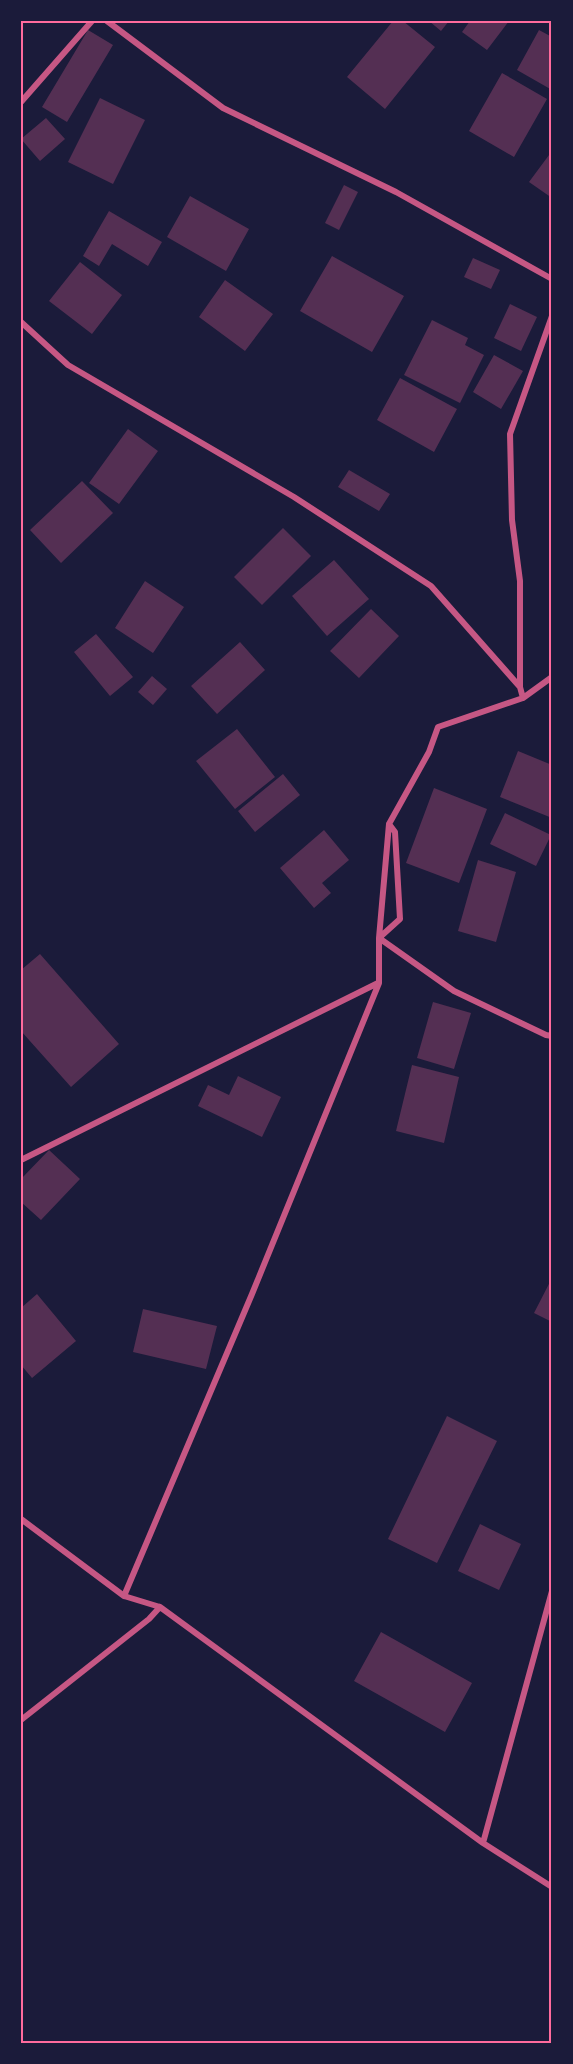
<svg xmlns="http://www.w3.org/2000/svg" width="573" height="2064" viewBox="0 0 573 2064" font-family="Montserrat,sans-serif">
<rect width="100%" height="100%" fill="#1b1b3a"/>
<path fill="#542f53" d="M393,21H403L435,47L385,109L347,77Z
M429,21H449L441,31Z
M470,21H509L487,50L462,32Z
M88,30L113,45L67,122L42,107Z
M539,30L552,37V90L517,70Z
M502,73L547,99L514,157L469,131Z
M100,98L145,120L113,184L68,162Z
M46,118L65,139L40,161L21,139Z
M552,151V198L529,182Z
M344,185L358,192L339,230L325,223Z
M190,196L249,229L226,271L167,237Z
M109,211L162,242L148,266L112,244L99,266L83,256Z
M332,256L404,296L372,352L300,311Z
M473,258L500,270L491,289L464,277Z
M80,262L122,295L92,334L49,301Z
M225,280L273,314L245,351L199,317Z
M510,304L537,317L521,351L494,338Z
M432,320L468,338L465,345L484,355L460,403L404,375Z
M494,355L523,371L501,409L473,392Z
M400,378L457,409L434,452L377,420Z
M128,429L158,451L119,504L89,483Z
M349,470L390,494L379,511L338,487Z
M82,481L113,513L61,563L30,530Z
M283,528L311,556L262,605L234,577Z
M334,560L369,599L327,636L292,596Z
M145,581L184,607L153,653L115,628Z
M371,609L399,636L359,678L330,651Z
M96,634L133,677L110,696L74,652Z
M240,642L265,670L217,714L191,686Z
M152,676L167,689L153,705L138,692Z
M237,729L275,777L235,809L196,761Z
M518,751L552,765V818L500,797Z
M283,774L300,795L255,832L238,811Z
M434,788L487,809L459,883L406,863Z
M505,813L551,835L536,866L490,844Z
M324,830L349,860L322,883L331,893L314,908L280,868Z
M478,860L516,872L496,942L458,931Z
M40,954L119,1044L71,1087L21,1031V970Z
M433,1002L471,1013L454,1069L417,1058Z
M412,1065L459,1077L444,1143L396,1131Z
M238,1076L281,1097L262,1137L198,1106L208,1085L229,1095Z
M49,1150L80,1179L41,1220L21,1202V1179Z
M552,1278V1322L534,1313Z
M37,1294L76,1341L32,1378L21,1365V1308Z
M143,1309L217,1326L206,1369L133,1352Z
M447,1416L497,1441L437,1563L388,1539Z
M480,1524L521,1544L499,1590L458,1571Z
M381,1632L472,1683L445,1732L354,1681Z"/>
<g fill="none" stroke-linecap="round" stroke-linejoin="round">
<path stroke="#c65784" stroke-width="6" d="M107,21L223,108L396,192L552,279
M21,102L92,21
M21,322L68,365L294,497L431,586L520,687L523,698
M520,687V581L512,520L510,434L552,316
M389,824L379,938L454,991L546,1035L552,1036
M21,1160L378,983
M21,1519L124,1596
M160,1607L483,1843L552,1887
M21,1720L149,1619L160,1607L124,1596L252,1294L379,983V938L400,919L395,832L389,824L429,752L438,727L523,698L552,677
M483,1843L552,1591"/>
</g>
<rect width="573" height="2064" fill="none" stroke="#1b1b3a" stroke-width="45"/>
<rect x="22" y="22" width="528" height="2020" fill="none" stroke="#ff6b9d" stroke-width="2"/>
</svg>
